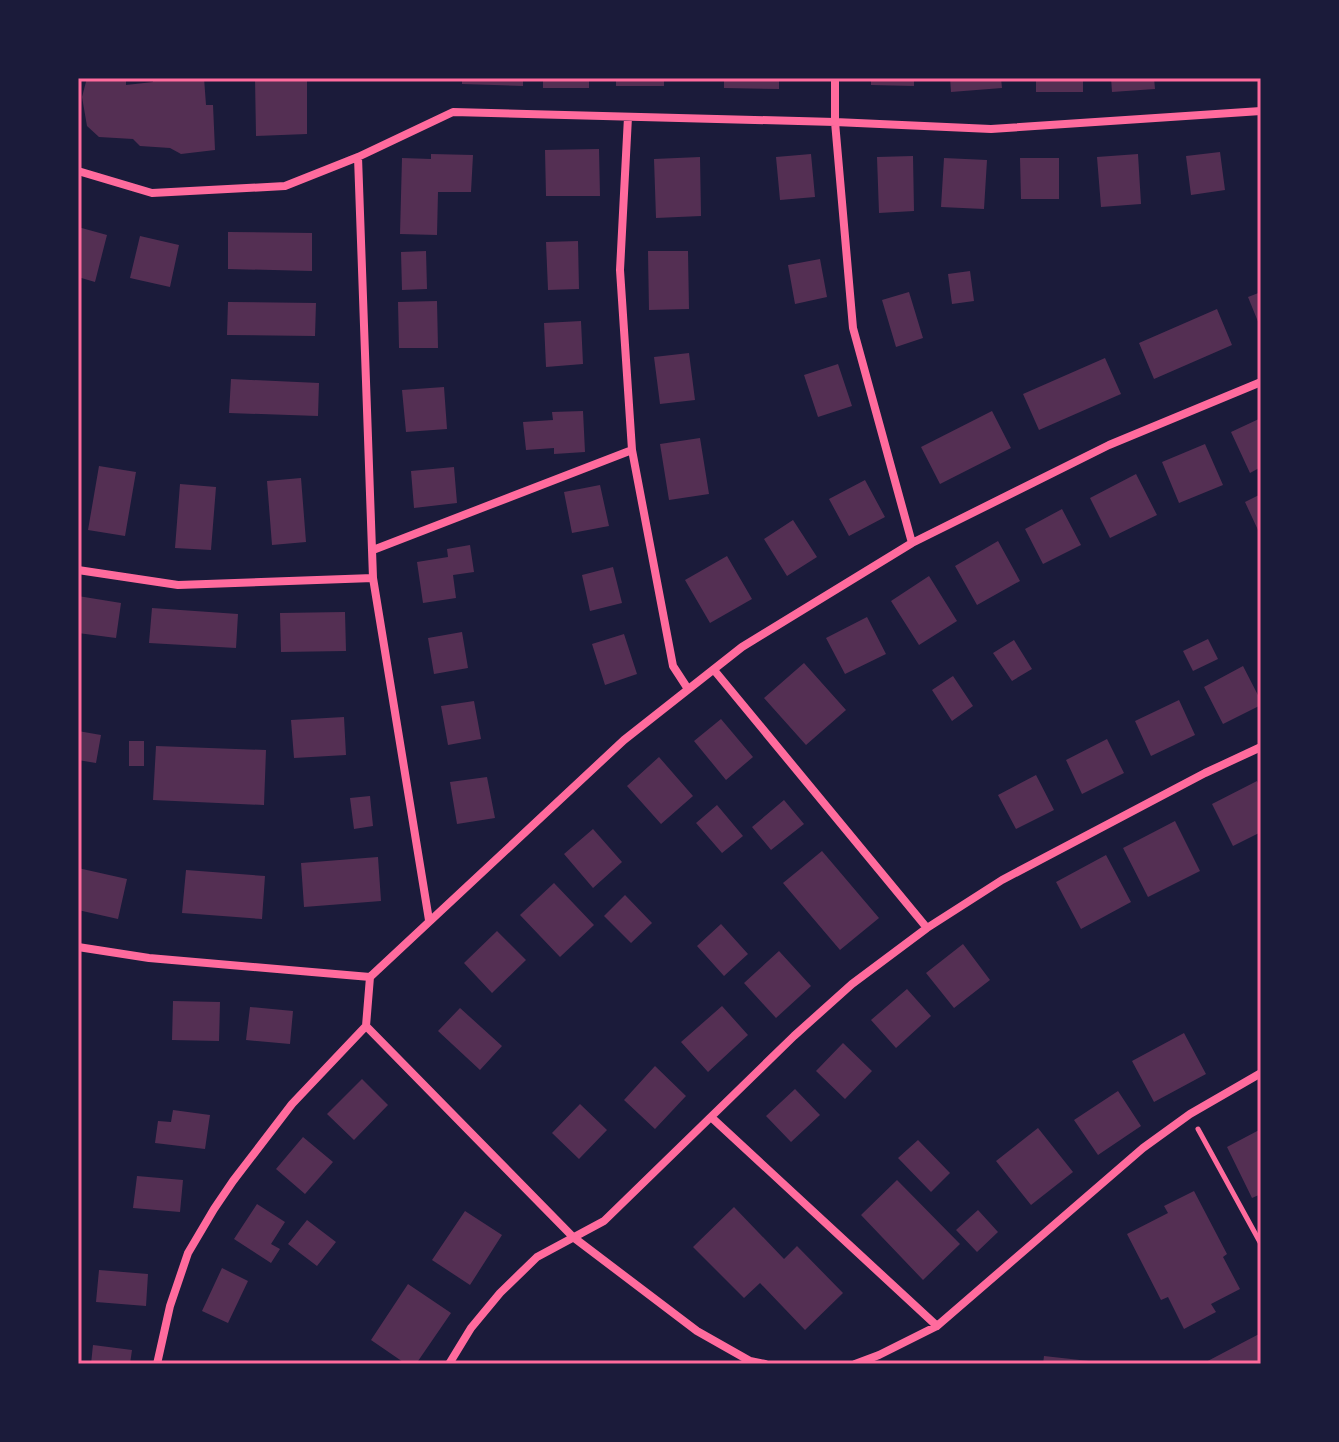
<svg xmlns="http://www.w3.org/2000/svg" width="1339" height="1442" viewBox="0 0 1339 1442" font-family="Roboto,sans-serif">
<rect width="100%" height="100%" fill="#1b1b3a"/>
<path fill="#542f53" d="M87,78H126V85L153,82L152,78H204L206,105H213L215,150L181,154L170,148L140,146L133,139L99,137L87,126L82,97Z
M255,78H307V134L256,136Z
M462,78H523V86L462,84Z
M543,78H589V88H543Z
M616,78H664V86H616Z
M724,78H779V89L724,88Z
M871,78H914V86L871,85Z
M950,78H1001L1002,88L951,92Z
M1036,78H1083V92H1036Z
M1111,78H1154L1155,89L1112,92Z
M599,149L600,196H546L545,150Z
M1220,152L1225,190L1191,195L1186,156Z
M431,154L473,155L471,192H438L437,235L400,234L402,158L431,159Z
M811,154L815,197L780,200L776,157Z
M1138,154L1141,204L1101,207L1097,157Z
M913,156L914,211L879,213L877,157Z
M700,157L701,216L656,218L654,159Z
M944,158L987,160L984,209L941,207Z
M1020,158H1059V199H1021Z
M78,227L107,235L95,282L78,277Z
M228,232L312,233V271L228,269Z
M140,236L179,245L170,287L130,278Z
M578,241L579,289L548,290L546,242Z
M426,251L427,289L402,290L401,252Z
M648,251H688L689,309L649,310Z
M820,259L827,297L795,304L788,265Z
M970,271L974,301L952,304L948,274Z
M909,292L923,338L896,347L882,300Z
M1261,292V329L1248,297Z
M437,301L438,348H399L398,302Z
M228,302L316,303L315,336L227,335Z
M1217,309L1232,345L1154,379L1139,343Z
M581,321L583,364L546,367L544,323Z
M689,353L695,400L660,404L654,357Z
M1105,358L1121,394L1039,430L1023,394Z
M838,364L852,406L818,417L804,375Z
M231,379L319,383L318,416L229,413Z
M444,387L447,429L406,432L402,390Z
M583,411L585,452L554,454V448L526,450L523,422L553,420L552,412Z
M992,411L1011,448L940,484L921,447Z
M1261,418V467L1250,473L1231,432Z
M700,438L709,494L669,500L660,444Z
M1205,444L1223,485L1179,503L1162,462Z
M99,466L136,472L125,536L88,530Z
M454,467L457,503L414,508L411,471Z
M1136,474L1157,515L1110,538L1090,498Z
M301,478L306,542L272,545L267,481Z
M865,480L885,517L849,536L829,499Z
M180,484L216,487L211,550L175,548Z
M600,485L609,526L572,533L564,492Z
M1261,494V528L1258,530L1245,502Z
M1062,509L1081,545L1043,564L1025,529Z
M793,520L817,557L787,576L764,539Z
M998,541L1020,581L977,605L955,566Z
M470,545L474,572L453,575L456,598L423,603L417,562L448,557L447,549Z
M727,556L752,599L710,623L685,580Z
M613,567L622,603L590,611L582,575Z
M929,576L957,621L919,645L891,601Z
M78,596L121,603L116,638L78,633Z
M152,608L238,614L236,648L149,643Z
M345,612L346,651L281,652L280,613Z
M867,617L886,654L845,674L826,638Z
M462,632L468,668L434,674L428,638Z
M624,634L637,674L605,685L592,644Z
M1208,639L1218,659L1193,671L1183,651Z
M1014,640L1032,669L1012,681L993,653Z
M804,663L846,710L806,745L764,698Z
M1243,666L1261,701V705L1223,724L1204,687Z
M953,676L973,706L952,721L932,690Z
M1179,700L1195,735L1151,756L1135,721Z
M474,701L481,739L448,745L441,706Z
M344,717L346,755L294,758L291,720Z
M721,719L753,757L726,780L694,741Z
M78,731L101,735L96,763L78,760Z
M1107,739L1124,773L1082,794L1066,760Z
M129,741H144V766H129Z
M156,746L266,750L264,805L153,800Z
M659,757L693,796L661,824L627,786Z
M1036,775L1054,810L1016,829L998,795Z
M487,777L495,818L457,824L450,782Z
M1257,781L1261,790V832L1233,846L1212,804Z
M370,796L373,826L354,829L350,798Z
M784,800L804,824L771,850L752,827Z
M717,805L743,836L722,853L696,823Z
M1175,821L1200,871L1148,897L1123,848Z
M593,829L622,862L593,888L564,854Z
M822,851L879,918L840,950L783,883Z
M1106,855L1131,902L1081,929L1056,882Z
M378,857L381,901L304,907L301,863Z
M78,868L127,879L118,919L78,910Z
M186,870L265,876L262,919L182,913Z
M554,883L594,925L560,957L520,915Z
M625,895L652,923L631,943L604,916Z
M721,924L748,954L724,976L697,946Z
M497,931L526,960L492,993L464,963Z
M963,944L990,980L954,1008L926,973Z
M779,951L811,986L776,1018L744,983Z
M907,989L931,1016L896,1048L871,1020Z
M173,1001L220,1002L219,1041L172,1040Z
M722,1006L748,1035L708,1072L681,1042Z
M250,1007L293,1011L290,1044L246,1040Z
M460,1008L502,1046L480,1070L438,1031Z
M1184,1033L1206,1074L1154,1102L1132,1061Z
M843,1043L872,1071L845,1099L816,1071Z
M655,1066L686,1096L655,1129L624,1100Z
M362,1079L388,1105L354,1140L327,1114Z
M795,1089L820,1115L791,1142L766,1116Z
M1118,1091L1141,1126L1098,1155L1074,1120Z
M580,1104L607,1130L579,1159L552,1133Z
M173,1110L210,1115L205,1149L155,1143L158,1121L171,1122Z
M1038,1128L1073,1172L1031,1205L996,1161Z
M1261,1129V1194L1252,1198L1227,1147Z
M303,1137L333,1162L305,1194L276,1169Z
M918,1140L950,1173L931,1192L898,1158Z
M137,1176L183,1180L180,1212L133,1208Z
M897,1180L960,1244L923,1280L861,1215Z
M1194,1191L1227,1254L1223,1257L1240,1289L1211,1304L1216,1312L1184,1329L1168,1297L1161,1300L1127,1234L1168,1213L1164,1206Z
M257,1204L285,1222L271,1244L280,1249L271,1263L234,1239Z
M734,1207L784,1259L797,1246L843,1293L805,1330L760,1283L744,1298L693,1247Z
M978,1210L998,1232L977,1252L956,1230Z
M465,1211L502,1235L470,1285L432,1260Z
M307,1220L336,1242L317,1266L288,1244Z
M222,1268L248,1281L228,1323L202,1311Z
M99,1270L148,1274L146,1306L96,1302Z
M408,1284L451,1313L416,1364H406L371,1340Z
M1261,1333V1361L1256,1364H1202Z
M93,1345L132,1350L130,1364H91Z
M1044,1356L1098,1362V1364H1043Z"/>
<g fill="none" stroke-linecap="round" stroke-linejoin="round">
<path stroke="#ff6b9d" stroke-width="5" d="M1198,1129L1261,1244"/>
<path stroke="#ff6b9d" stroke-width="8" d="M835,78V122L853,328L912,543
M628,117L620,270L632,450L673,666L688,689
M358,157L373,578L429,920
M78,171L152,193L285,186L358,157L453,112L835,122L991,129L1261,111
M373,550L632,450
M78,570L178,585L373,578
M714,670L927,928
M78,947L149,958L370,977L366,1026L573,1237L697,1331L750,1361L765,1364
M370,977L624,740L742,647L912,543L1109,445L1261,382
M711,1117L937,1326
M157,1364L170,1306L188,1253L214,1209L233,1181L292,1104L366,1026
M449,1364L471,1328L500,1293L537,1257L604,1221L794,1036L852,984L927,928L1002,880L1205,773L1261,747
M855,1364L879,1355L937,1326L1143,1148L1190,1114L1261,1073"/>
</g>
<rect width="1339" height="1442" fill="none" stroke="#1b1b3a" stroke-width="160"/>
<rect x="80" y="80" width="1179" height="1282" fill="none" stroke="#ff6b9d" stroke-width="3"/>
</svg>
